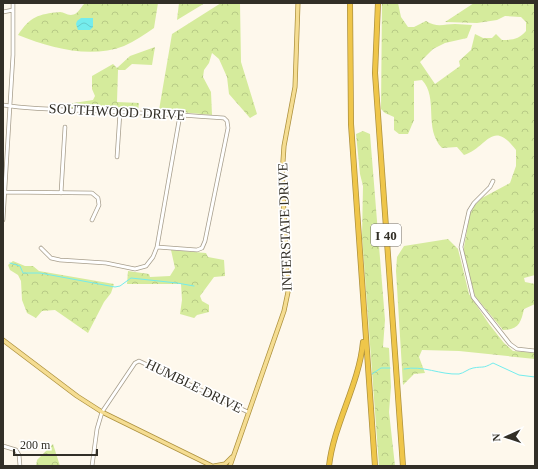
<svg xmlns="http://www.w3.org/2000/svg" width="538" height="469" viewBox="0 0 538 469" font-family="Georgia,serif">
<defs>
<pattern id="forest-crowns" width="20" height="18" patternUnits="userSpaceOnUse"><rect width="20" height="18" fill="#d5eb9c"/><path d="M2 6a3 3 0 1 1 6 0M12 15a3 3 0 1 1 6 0" fill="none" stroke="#b7ca86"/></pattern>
<pattern id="water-waves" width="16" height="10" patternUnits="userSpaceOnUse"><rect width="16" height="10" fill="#74eced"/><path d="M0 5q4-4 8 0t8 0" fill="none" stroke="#65cbcb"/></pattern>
</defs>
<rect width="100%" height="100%" fill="#fef8ec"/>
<path fill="url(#forest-crowns)" d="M85,3H158L154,28C145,34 135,41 124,46C90,59 51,48 18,35C30,17 38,14 60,12C65,12 68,17 75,14C78,13 82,6 85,3Z
M179,3H205L177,20Z
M221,3H240L241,62L257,114L250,118L229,94L227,77L219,59L212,53L209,63L204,70L203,77L211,92L212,115L159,110L172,34Z
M382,3H398L401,17L408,27H414L426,21C437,28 444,24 455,24C461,24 467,25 472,25L467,38L445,43L433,49L420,62L435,84L460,66L459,61L471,50L475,34L483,38H492L496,34L502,40C513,40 519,39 526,31V22L521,17L505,16L497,20L477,23L445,22L474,3H535V275L524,278L525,282L535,284V304L524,309C521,323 518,330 503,330L475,296L464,256V247L470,214L475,205L482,198L510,183L516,166V150C492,118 487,148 464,155L457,147L442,148C423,128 439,98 422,80L414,81V120L408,134H399L394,130V117L385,113L381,109Z
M155,47L152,65L132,64L125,70H118L117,102L139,103L138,111L67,108V104L93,100L95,96L92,89V76L113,64L117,68L130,56Z
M363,131L370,134L385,320L383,347L389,348L391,387L389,412L395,466H379L362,236L363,186L360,174L356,134Z
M448,239L458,249L469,294L489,324L504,343L513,351L535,353V359L459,351L422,350L419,357L425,373L414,374L403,385L396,271L397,257L404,246Z
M171,250L206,253L208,257L224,260L225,276L214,277L200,296L202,301L209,305V312L197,315L194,318L180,314L182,300L181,284H127L128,271L149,274L150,277L170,276L175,268Z
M13,261L25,266H33L39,271L114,284L111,293L104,302L88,333L55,310L42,311L36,318L27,313L22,300L21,281L18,275L10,270L8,265Z
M53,444L60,466H36L37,460Z"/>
<path fill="url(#water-waves)" d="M81,18H93V27L90,30H78L76,24L77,21Z"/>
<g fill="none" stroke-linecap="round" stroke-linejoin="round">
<path stroke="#74eced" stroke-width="1" d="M10,263L20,266L23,273H40L115,287L120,286L131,278L177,283L194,286
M404,369C423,365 440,375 459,374C464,373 468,369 473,368C484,366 482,369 493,363L519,375L535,377
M372,374L381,368H390"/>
<defs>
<path id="minor" d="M3,12L13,10
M3,105C36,110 71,110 104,111C144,113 184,115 224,118L227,121L228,128L205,241L202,248L197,250L157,247L180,115
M117,157L120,112
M493,181L490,187L474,203L469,211L461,247L473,297L510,344L517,349L535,351
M5,192L92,193L98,198L99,205L92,220
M61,193L65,127
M3,220L13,55V3
M41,248L51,258L60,260L106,263L135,269L146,266L153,257L157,247
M3,446L16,450L19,455L20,466
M92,466L97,429L102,412L135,363L139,361L248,412"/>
<path id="major" d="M3,340L77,396L102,412L212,466
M214,466L225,464L232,457
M230,466L284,311L288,292L282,176L284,146L295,87L298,3"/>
<path id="highway" d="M350,3L351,124L375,466
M378,3L375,73L403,466
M329,466C334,423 359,385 363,342"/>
</defs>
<use href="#minor" stroke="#a79e8c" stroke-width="4.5"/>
<use href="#major" stroke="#ad913e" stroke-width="5"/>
<use href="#highway" stroke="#ad913e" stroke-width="6"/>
<use href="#minor" stroke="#fff" stroke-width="3"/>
<use href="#major" stroke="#f5dd92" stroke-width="3.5"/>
<use href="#highway" stroke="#efc64a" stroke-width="4.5"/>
</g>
<g text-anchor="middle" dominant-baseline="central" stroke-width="3.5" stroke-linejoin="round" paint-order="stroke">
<rect fill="#fff" stroke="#706d68" stroke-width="1" x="371" y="224" width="30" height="22" rx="3"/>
<g font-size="13" font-weight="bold" fill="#322f27">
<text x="386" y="235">I 40</text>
</g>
<g font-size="14" fill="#322f27" stroke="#fff">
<text transform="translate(117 112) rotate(3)">SOUTHWOOD DRIVE</text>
<text transform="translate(285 227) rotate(-92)">INTERSTATE DRIVE</text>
<text transform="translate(194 386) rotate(26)">HUMBLE DRIVE</text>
</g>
</g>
<rect width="538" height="469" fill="none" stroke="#322f27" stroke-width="8"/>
<g transform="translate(506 437) rotate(267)" stroke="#ffffff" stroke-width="3" paint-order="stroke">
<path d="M0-3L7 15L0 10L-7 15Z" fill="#322f27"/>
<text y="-6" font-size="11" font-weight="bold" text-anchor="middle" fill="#322f27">N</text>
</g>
<path d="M14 449v6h83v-6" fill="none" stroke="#322f27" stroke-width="2"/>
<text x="20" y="449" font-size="12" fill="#322f27" stroke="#ffffff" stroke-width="3" paint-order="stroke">200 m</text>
</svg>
